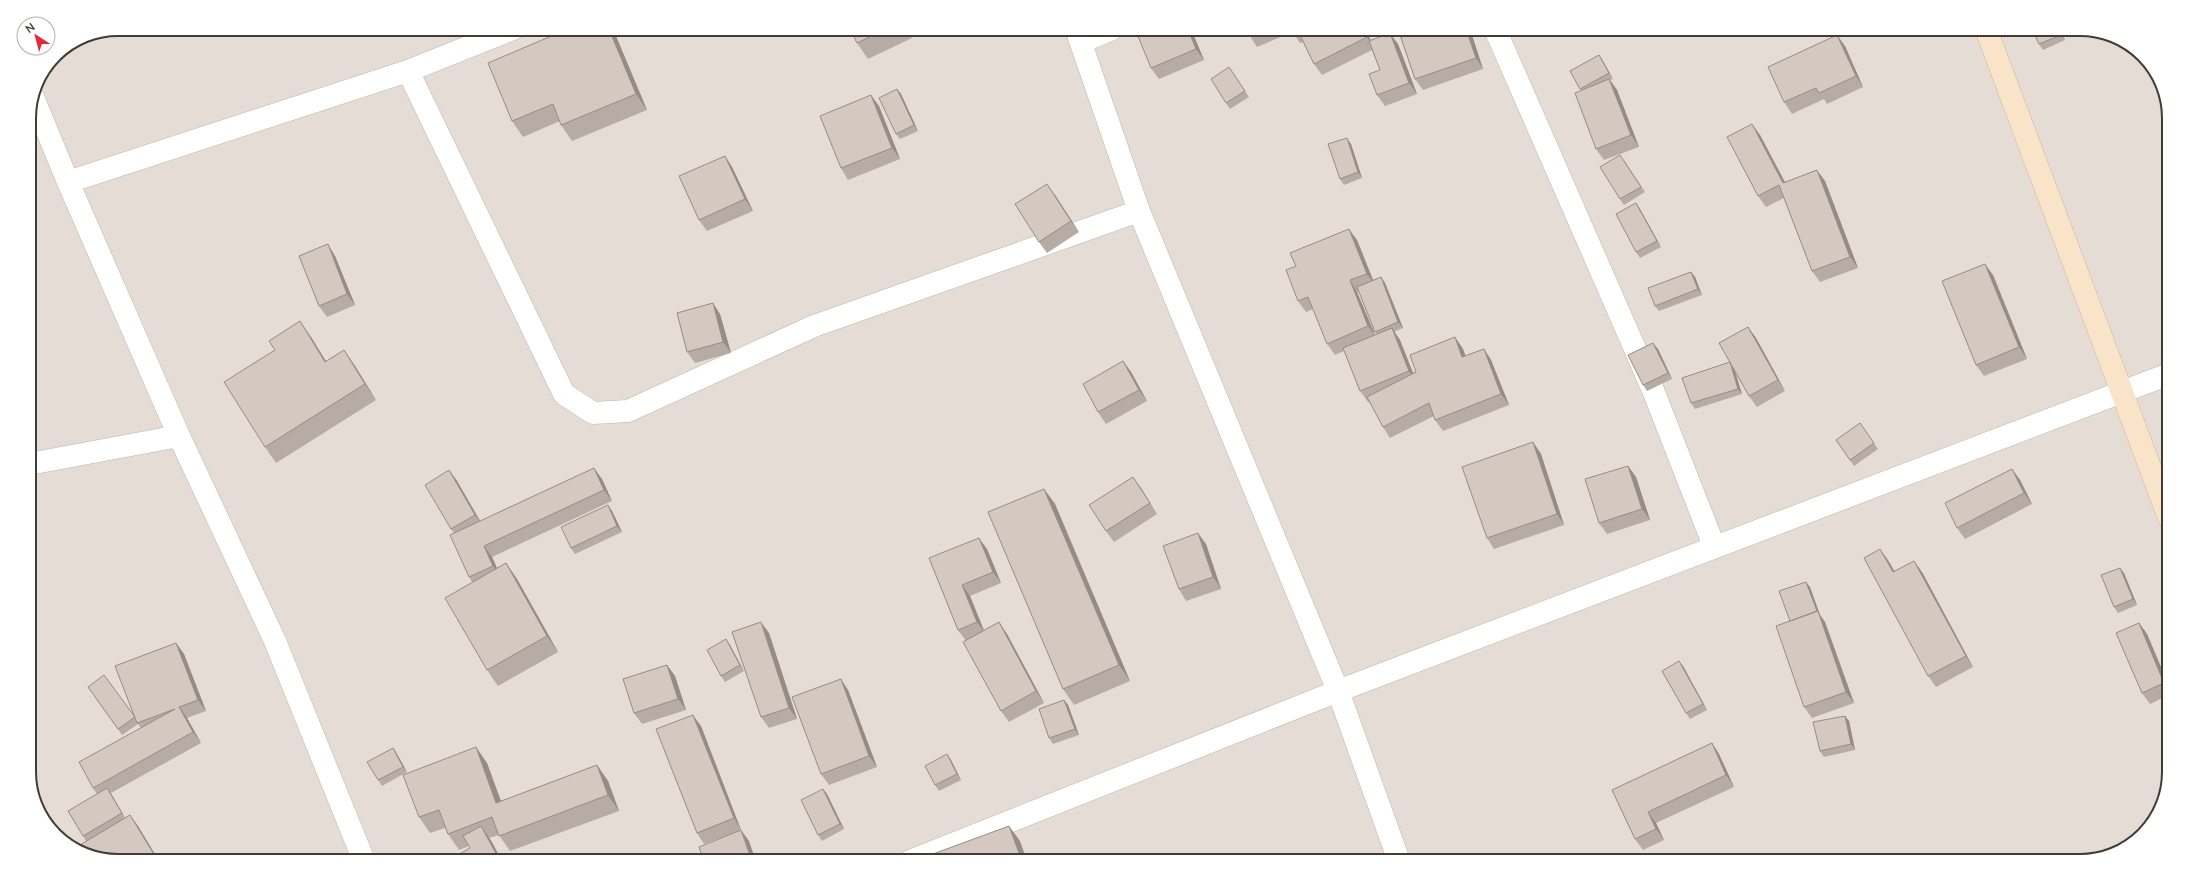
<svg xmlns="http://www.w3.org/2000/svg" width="2198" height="890" viewBox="0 0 2198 890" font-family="Mulish,sans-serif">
<rect width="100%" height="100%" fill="#f1ece6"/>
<path fill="#e5ddd5" d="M118,29H2080L2114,36L2154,68L2169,112V772L2162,806L2130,846L2080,861H118L84,854L47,826L29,778V112L36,84L55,55L84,36Z"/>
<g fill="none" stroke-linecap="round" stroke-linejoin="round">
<defs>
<path id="street" d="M1076,29L1139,211L1338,691L1399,861
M1495,29L1653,390L1714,546
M1081,42L1112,29
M408,71L564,394L593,413L628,411L814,326L1139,211
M33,97L68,182L179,436L275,641L364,861
M68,182L408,71L513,29
M29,464L179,436
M910,861L1338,691L2169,374"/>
<path id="secondary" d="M1986,29L2169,518"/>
</defs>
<use href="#street" stroke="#bfb5ad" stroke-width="23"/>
<use href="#secondary" stroke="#cfb89c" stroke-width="23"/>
<use href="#street" stroke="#fff" stroke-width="22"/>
<use href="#secondary" stroke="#f9e3c9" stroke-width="22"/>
</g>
<path fill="#b7aca5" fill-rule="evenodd" d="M613,29L647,110L572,141L561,125L560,121L523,137L512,121Z
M850,29H907L912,38L868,59L857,43Z
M1191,29L1204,60L1159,79L1151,68Z
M1200,29H1220L1204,35Z
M1247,29H1288L1290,33L1257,47L1250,36Z
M1291,29H1365L1371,40L1398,44L1417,94L1385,106L1377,95L1380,70L1372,50L1322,75L1314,64L1303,42L1300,43L1292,31Z
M1383,29H1396L1386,34Z
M1398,29H1470L1483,69L1423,90L1415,79Z
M2032,29H2060L2065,40L2043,50L2039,44Z
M1845,46L1863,87L1827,104L1824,99L1792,114L1784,102Z
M1599,55L1603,61L1613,79L1610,80L1617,90L1639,147L1604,160L1596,149L1581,90L1570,71Z
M1233,73L1249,97L1230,109L1226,103Z
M897,89L901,94L918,131L900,139L896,134Z
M879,106L900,159L848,180L841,168Z
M1760,135L1785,182L1825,181L1858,268L1820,282L1812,271L1784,198L1766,207L1758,196Z
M1351,144L1362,178L1344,185L1340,179Z
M725,156L732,167L753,211L707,231L699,220Z
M1624,160L1645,192L1624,205L1620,199Z
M1055,195L1079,232L1047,253L1039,242Z
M1636,203L1640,209L1661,247L1640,258L1636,252Z
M1357,240L1373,280L1381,277L1385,283L1403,328L1394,332L1400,340L1413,373L1416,372L1455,337L1463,349L1465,356L1484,349L1491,360L1509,405L1443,431L1435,420L1434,416L1390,438L1383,427L1370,402H1368L1360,391L1344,351L1335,355L1327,344L1313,309L1306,312L1298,301ZM1359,291L1375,332L1377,335H1375L1357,292Z
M335,256L355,305L327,317L319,306Z
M1691,272L1695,277L1702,295L1659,311L1655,306Z
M1993,275L2027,359L1984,376L1976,365Z
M720,314L731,353L695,363L687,352Z
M1748,327L1756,338L1785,391L1757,407L1749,396L1734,369L1742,394L1695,409L1691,403L1732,366Z
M311,337L326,361L344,350L355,366L376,400L276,463L265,447Z
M1658,349L1672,379L1647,391L1643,385Z
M1123,361L1131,372L1147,401L1106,424L1098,412Z
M1860,423L1878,449L1854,466L1836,440Z
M1533,442L1541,454L1564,525L1494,549L1487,538Z
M1628,466L1636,477L1650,520L1607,534L1599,523Z
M2012,469L2020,480L2032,504L1965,539L1957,528Z
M449,470L457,481L480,521L602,479L612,501L492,557L497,568L506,563L517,579L558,652L498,686L487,670L472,582L469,577L454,533L451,529Z
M1141,488L1157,514L1114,542L1106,531Z
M1044,489L1055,504L1130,681L1074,705L1063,689Z
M608,505L612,511L622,532L575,554L571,548Z
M1206,544L1221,589L1186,601L1179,589Z
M987,549L1001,583L970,596L984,631L1007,634L1044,703L1009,722L1001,711L966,641L958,630L929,558Z
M1888,560L1895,572H1922L1973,667L1936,687L1928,676Z
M2124,573L2137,605L2118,613L2114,607Z
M1810,587L1820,615L1825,622L1854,703L1812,718L1804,707Z
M2139,623L2147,634L2169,686V695L2150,704L2142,693Z
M769,633L797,719L769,728L761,717Z
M176,643L184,654L206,711L187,718L201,743L111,793L125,818L138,826L159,861H118L86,841L83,836L97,794L93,788L141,728L138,724L122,735L88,687L135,717Z
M730,645L744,671L725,682L721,676Z
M667,665L675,676L686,710L642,724L634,713Z
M1683,666L1707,710L1690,719L1686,713Z
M848,690L877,767L829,785L821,774Z
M1064,700L1068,705L1079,735L1053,744L1049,738Z
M1845,716L1849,721L1855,750L1824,757L1820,751Z
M701,726L741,830L704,844L697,833Z
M1712,743L1719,754L1734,787L1656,823L1664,840L1643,850L1635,839L1612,790Z
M393,748L397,754L407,772L382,786L378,780Z
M951,760L961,780L939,791L935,785Z
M487,763L501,801L597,765L608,781L619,811L510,851L499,835L489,838L492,842L470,848L469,846L459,850L448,834L445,828L430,833L419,817Z
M823,789L827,794L844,829L822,841L818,835Z"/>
<path fill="#958c86" d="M609,29H613L647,110L636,94Z
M905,29H907L912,38Z
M1188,29H1191L1204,60L1196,49Z
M1363,29H1365L1375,49L1367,37Z
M1466,29H1470L1483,69L1476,58Z
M2059,29H2060L2065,40L2061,35Z
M1390,33L1398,44L1417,94L1409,83Z
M1837,35L1845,46L1863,87L1856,76Z
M1599,55L1603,61L1613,79L1609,73Z
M1609,79L1617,90L1639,147L1631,135Z
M897,89L901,94L918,131L914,125Z
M871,95L879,106L900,159L892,148Z
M1752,124L1760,135L1791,194L1783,183Z
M1347,138L1351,144L1362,178L1358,172Z
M725,156L732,167L753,211L745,199Z
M1817,170L1825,181L1858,268L1850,257Z
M1047,184L1055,195L1079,232L1071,221Z
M1636,203L1640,209L1661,247L1657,241Z
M1349,229L1357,240L1375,285L1367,274Z
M328,244L335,256L355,305L347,294Z
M1985,264L1993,275L2027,359L2019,347Z
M1691,272L1695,277L1702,295L1698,289Z
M1381,277L1385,283L1403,328L1398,322Z
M1350,280L1357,292L1376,337L1368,326Z
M713,303L720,314L731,353L723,342Z
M300,321L311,337L336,378L325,362Z
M1748,327L1756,338L1785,391L1778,380Z
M1392,328L1400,340L1417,383L1409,371Z
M1455,337L1463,349L1470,368L1462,357Z
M1653,343L1658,349L1672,379L1668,373Z
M1484,349L1491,360L1509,405L1501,394Z
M344,350L355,366L376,400L365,384Z
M1123,361L1131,372L1147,401L1139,390Z
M1730,362L1734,368L1742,394L1738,389Z
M1533,442L1541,454L1564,525L1557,514Z
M1628,466L1636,477L1650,520L1642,509Z
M594,468L602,479L612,501L604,490Z
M2012,469L2020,480L2032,504L2024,493Z
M449,470L457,481L483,526L475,515Z
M1133,477L1141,488L1157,514L1150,503Z
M1044,489L1055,504L1130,681L1119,665Z
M608,505L612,511L622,532L617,526Z
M1198,533L1206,544L1221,589L1213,577Z
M979,538L987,549L1001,583L993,572Z
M484,546L492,557L501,577L493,566Z
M1880,549L1888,560L1901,583L1893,572Z
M1914,561L1922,572L1973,667L1966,656Z
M506,563L517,579L558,652L547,636Z
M2120,568L2124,573L2137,605L2133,599Z
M1806,582L1810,587L1820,615L1825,622L1854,703L1846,692Z
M962,585L970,596L985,633L977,622Z
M761,622L769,633L797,719L789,708Z
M999,622L1007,634L1044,703L1036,691Z
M2139,623L2147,634L2169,686V689L2164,683Z
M726,639L730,645L744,671L740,665Z
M176,643L184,654L206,711L198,700Z
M1679,661L1683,666L1707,710L1703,704Z
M667,665L675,676L686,710L678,699Z
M841,679L848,690L877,767L869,756Z
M1064,700L1068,705L1079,735L1075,729Z
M179,707L187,718L201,743L193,732Z
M693,715L701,726L741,830L734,818Z
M1845,716L1849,721L1855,750L1851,744Z
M1712,743L1719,754L1734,787L1726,775Z
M476,747L487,763L507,818L496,803Z
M393,748L397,754L407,772L403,767Z
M947,754L951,760L961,780L957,774Z
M597,765L608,781L619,811L608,795Z
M107,788L111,794L126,819L122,813Z
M823,789L827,794L844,829L840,824Z
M1648,812L1656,823L1664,840L1656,829Z
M130,815L138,826L159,861H158Z
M481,826L492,842L502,861H500Z
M1009,826L1020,841L1027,861H1022Z
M741,830L749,841L756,861H752Z"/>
<path fill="#d5c8c0" stroke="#958c86" d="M568,29H609L636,94L561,125L553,104L512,121L488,63Z
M850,29H886L857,43Z
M1155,29H1188L1196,49L1151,68L1138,36Z
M1247,29H1265L1250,36Z
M1291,29H1299L1292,31Z
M1318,29H1363L1367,37L1314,64L1301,37Z
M1398,29H1466L1476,58L1415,79Z
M2032,29H2059L2061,35L2039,44Z
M1390,33L1409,83L1377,95L1369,74L1380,70L1369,41Z
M1837,35L1856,76L1819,93L1816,88L1784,102L1768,67Z
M1599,55L1609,73L1580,89L1570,71Z
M1229,67L1245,91L1226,103L1211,79Z
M1609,79L1631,135L1596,149L1575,93Z
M897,89L914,125L896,134L879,98Z
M871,95L892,148L841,168L820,116Z
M1752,124L1783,183L1817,170L1850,257L1812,271L1779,185L1758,196L1727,137Z
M1347,138L1358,172L1340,179L1328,144Z
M1620,155L1641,187L1620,199L1600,167Z
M725,156L745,199L699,220L679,176Z
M1047,184L1071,221L1039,242L1015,204Z
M1636,203L1657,241L1636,252L1616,214Z
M1349,229L1367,274L1350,280L1368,326L1327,344L1308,297L1298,301L1286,270L1296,266L1290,253Z
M328,244L347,294L319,306L299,256Z
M1985,264L2019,347L1976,365L1942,281Z
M1691,272L1698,289L1655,306L1648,288Z
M1381,277L1398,322L1375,332L1357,287Z
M713,303L723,342L687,352L677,313Z
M300,321L325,362L344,350L365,384L265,447L224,382L275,350L269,341Z
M1748,327L1778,380L1749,396L1719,343Z
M1392,328L1409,371L1360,391L1343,348Z
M1455,337L1462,357L1484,349L1501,394L1435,420L1429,403L1383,427L1367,397L1416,372L1410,355Z
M1653,343L1668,373L1643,385L1628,355Z
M1123,361L1139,390L1098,412L1083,384Z
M1730,362L1738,389L1691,403L1682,378Z
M1860,423L1874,443L1850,460L1836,440Z
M1533,442L1557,514L1487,538L1462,467Z
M1628,466L1642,509L1599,523L1585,479Z
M594,468L604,490L484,546L493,566L469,577L450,535Z
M2012,469L2024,493L1957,528L1945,503Z
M449,470L475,515L451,529L425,485Z
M1133,477L1150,503L1106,531L1089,505Z
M1044,489L1119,665L1063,689L988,512Z
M608,505L617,526L571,548L561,527Z
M1198,533L1213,577L1179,589L1163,546Z
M979,538L993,572L962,585L977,622L958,630L929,558Z
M1880,549L1893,572L1914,561L1966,656L1928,676L1864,558Z
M506,563L547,636L487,670L445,598Z
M2120,568L2133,599L2114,607L2101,575Z
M1806,582L1817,611L1790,621L1779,591Z
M1818,611L1846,692L1804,707L1776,626Z
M761,622L789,708L761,717L732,632Z
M999,622L1036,691L1001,711L963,642Z
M2139,623L2164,683L2142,693L2116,633Z
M726,639L740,665L721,676L707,650Z
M176,643L198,700L179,707L193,732L93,788L79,762L175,709L137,723L115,666Z
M1679,661L1703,704L1686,713L1662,671Z
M667,665L678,699L634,713L623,679Z
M104,675L135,717L118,729L88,687Z
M841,679L869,756L821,774L792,697Z
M1064,700L1075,729L1049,738L1039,709Z
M693,715L734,818L697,833L656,729Z
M1845,716L1851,744L1820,751L1813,722Z
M1712,743L1726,775L1648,812L1656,829L1635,839L1612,790Z
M476,747L496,803L597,765L608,795L499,836L492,817L448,834L439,810L419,817L403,775Z
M393,748L403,767L378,780L367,762Z
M947,754L957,774L935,785L925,766Z
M107,788L122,813L83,836L68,811Z
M823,789L840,824L818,835L801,800Z
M130,815L158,861H118L84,854L75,848Z
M481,826L500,861H447L470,848L463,836Z
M1009,826L1022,861H914Z
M741,830L752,861H704L699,847Z"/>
<path d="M0 0H2198V890H0ZM118 36H2080A82 82 0 0 1 2162 118V772A82 82 0 0 1 2080 854H118A82 82 0 0 1 36 772V118A82 82 0 0 1 118 36Z" fill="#fff" fill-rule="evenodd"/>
<path fill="none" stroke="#433c36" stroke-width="2" d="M118 36H2080A82 82 0 0 1 2162 118V772A82 82 0 0 1 2080 854H118A82 82 0 0 1 36 772V118A82 82 0 0 1 118 36Z"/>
<g transform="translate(36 36) rotate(324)"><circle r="19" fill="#ffffff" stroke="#b4b1af"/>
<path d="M0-3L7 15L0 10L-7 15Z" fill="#e42b35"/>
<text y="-6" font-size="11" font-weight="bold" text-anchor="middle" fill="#433c36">N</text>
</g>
</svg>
